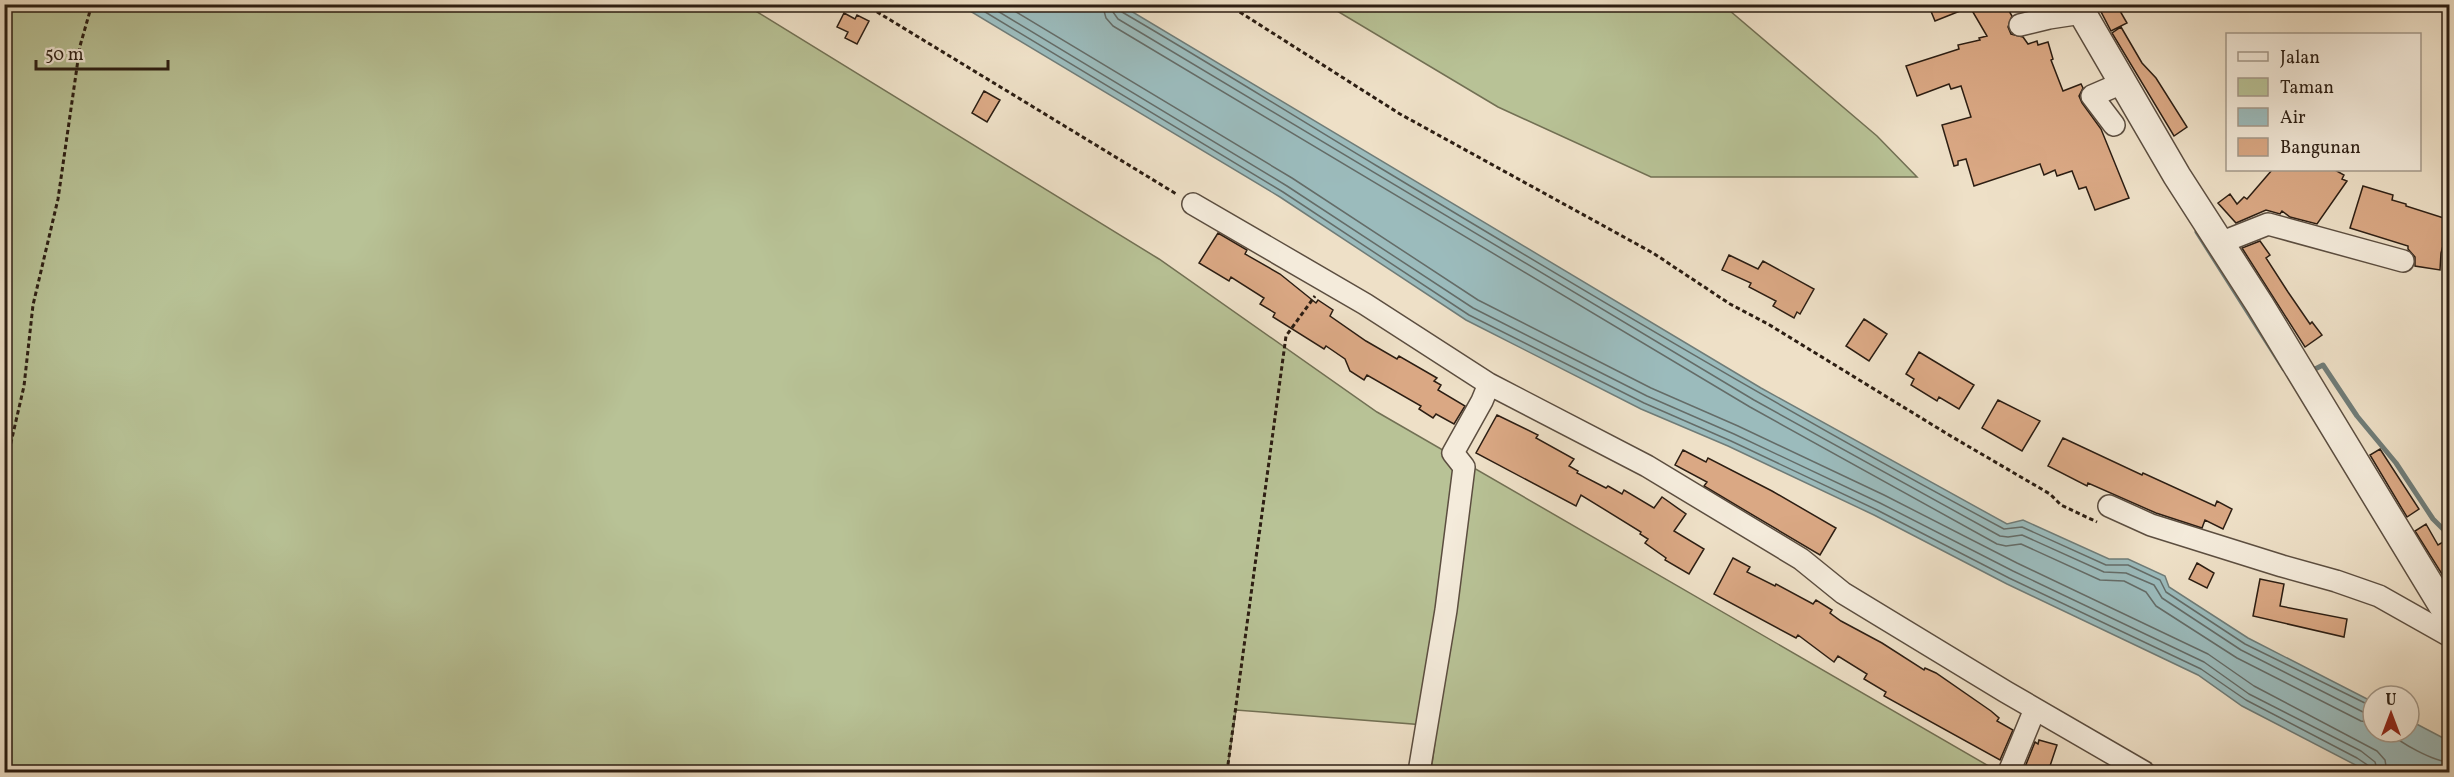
<svg xmlns="http://www.w3.org/2000/svg" width="2454" height="777" viewBox="0 0 2454 777" font-family="Vollkorn,serif">
<rect width="100%" height="100%" fill="#eee0c7"/>
<filter id="stains"><feTurbulence type="fractalNoise" baseFrequency=".00333" numOctaves="4"/><feColorMatrix values="0 0 0 0 .2 0 0 0 0 .09 0 0 0 0 .02 0 0 0 .5 -.17"/></filter>
<radialGradient id="worn" r=".72"><stop offset=".6" stop-color="#630" stop-opacity="0"/><stop offset="1" stop-color="#630" stop-opacity=".3"/></radialGradient>
<path fill="#b8c296" stroke="#727054" stroke-width="1.5" d="M5,4L746,5L1159,259L1377,412L1999,772H1431L1437,726L1236,710L1227,772H5Z
M1327,5H1723L1877,136L1917,177H1651L1498,107Z"/>
<path fill="#9bbbbc" stroke="#6f7c78" stroke-width="1.5" d="M960,5H1121L1761,388L2007,524L2023,520L2109,559H2128L2165,576L2169,587L2248,638L2373,702V732H2409V720L2449,741V772H2369L2242,706L2198,675L2007,584L1874,515L1728,446L1641,409L1466,320L1280,197Z"/>
<g fill="none" stroke-linecap="round" stroke-linejoin="round">
<path stroke="#646c68" stroke-width="1.5" d="M972,4L1283,192L1469,315L1644,403L1731,441L1877,510L2009,578L2201,669L2246,700L2357,758L2369,766L2371,772
M986,4L1287,186L1473,308L1647,396L1734,434L1880,503L2013,571L2204,662L2249,694L2361,751L2375,762L2378,772
M1003,4L1292,178L1478,300L1651,388L1738,426L1884,495L2017,563L2208,654L2254,686L2377,751L2385,760L2387,772
M1102,4L1106,18L1113,26L1750,407L1997,544L2006,546L2021,544L2100,580L2124,581L2146,592L2156,606L2237,658L2361,721L2373,723
M1111,4L1113,12L1118,19L1754,400L2000,536L2008,537L2022,535L2104,572L2126,573L2154,585L2162,598L2241,650L2365,713L2373,714
M1119,4L1122,12C1208,62 1292,115 1377,166C1584,291 1791,415 2004,529L2022,527L2106,565H2128L2160,580L2166,592L2245,644L2373,707
M2390,732C2399,743 2435,762 2450,762"/>
<path stroke="#6f7c78" stroke-width="5" d="M2197,232L2284,369
M2309,372L2323,365L2357,416L2396,463L2433,519L2450,536"/>
</g>
<path fill="#daa884" stroke="#2c1e13" stroke-width="1.5" d="M1928,4H2005L2012,16L2008,27L2011,34L2023,37L2028,44L2037,41L2038,45L2048,42L2053,59L2051,60L2063,91L2081,84L2083,88L2079,96L2082,103L2101,129L2129,198L2095,210L2086,187L2079,189L2072,171L2057,176L2055,170L2044,175L2040,164L1974,186L1966,159L1958,161V165L1954,166L1942,125L1971,117L1961,86L1951,89L1949,84L1917,96L1906,66L1959,49L1958,45L1980,40L1979,38L1987,36L1970,7L1935,21Z
M2097,4H2116L2127,23L2111,31Z
M844,13L855,19L857,15L869,21L857,44L845,38L848,32L837,27Z
M2121,27L2142,63L2156,78L2187,127L2174,136L2112,33Z
M984,91L1000,100L987,122L972,113Z
M2272,170H2335L2344,175L2342,179L2347,181L2317,224L2290,217L2282,211L2280,214L2266,210L2236,223L2218,203L2230,194L2237,204L2244,197L2247,199Z
M2363,186L2393,195L2392,200L2406,204V206L2450,220L2441,253L2440,270L2415,266V257L2408,249V246L2350,228Z
M1218,233L1247,250L1245,254L1280,274L1316,303L1318,300L1333,310L1330,316L1366,341L1397,359L1399,356L1437,378L1434,381L1441,385L1438,390L1465,406L1454,424L1436,414L1433,418L1419,409L1421,406L1367,375L1364,380L1350,371L1345,359L1326,346L1324,349L1273,317L1275,313L1260,304L1264,298L1231,277L1229,281L1199,263Z
M2260,241L2270,255L2266,258L2288,292L2310,324L2312,322L2322,335L2305,347L2242,248Z
M1729,255L1758,269L1763,261L1814,289L1800,314L1797,312L1794,318L1773,306L1776,301L1749,287L1751,283L1722,270Z
M1864,319L1887,334L1869,361L1846,346Z
M1919,352L1974,385L1959,409L1939,397L1937,401L1911,385L1914,379L1906,374Z
M1998,400L2040,421L2022,451L1982,428Z
M1497,415L1538,435L1536,438L1574,459L1569,466L1578,471L1577,473L1606,488L1608,486L1622,494L1624,490L1654,508L1662,497L1686,514L1674,531L1704,549L1689,574L1665,560L1666,558L1645,543L1648,539L1640,534L1641,532L1581,495L1576,506L1476,453Z
M2063,438L2142,475L2143,473L2215,506L2217,501L2232,509L2223,529L2205,520L2202,528L2156,513L2088,483L2087,486L2048,466Z
M2380,449L2419,509L2407,517L2370,455Z
M1683,450L1706,462L1708,458L1772,491L1836,528L1820,555L1704,486L1707,482L1675,465Z
M2426,524L2438,545L2450,538V587L2415,531Z
M1733,558L1750,567L1747,572L1775,586L1776,584L1813,604L1816,600L1832,610L1830,613L1841,621L1882,643L1924,670L1925,668L1936,673L1991,711L1999,718L1997,721L2013,730L2000,760L1884,696L1886,692L1864,679L1867,674L1838,656L1834,662L1798,635L1796,638L1714,594Z
M2197,563L2214,573L2207,588L2189,579Z
M2260,579L2284,584L2280,606L2347,619L2344,637L2253,616Z
M2039,740L2057,745L2048,772H2023L2035,742L2038,744Z"/>
<g fill="none" stroke-linecap="round" stroke-linejoin="round">
<defs>
<path id="minor" d="M2020,25L2049,18L2082,13
M2114,125L2092,96L2122,83
M1193,204L1365,304L1489,384L1647,466L1801,559L1843,593L2006,692L2144,772
M2220,243L2268,224L2403,261
M2109,506L2151,525L2282,566L2336,581L2379,596L2450,636
M1419,772L1446,610L1464,467L1453,453L1482,401L1489,384
M2009,772L2035,709"/>
<path id="tertiary" d="M2077,4L2177,176L2260,305L2450,618"/>
</defs>
<use href="#minor" stroke="#5c4e40" stroke-width="24"/>
<use href="#tertiary" stroke="#5c4e40" stroke-width="30"/>
<path stroke="#2c1e13" stroke-width="3" stroke-dasharray="4.5 3" stroke-linecap="butt" d="M864,4L1178,195
M1227,4L1400,114L1653,253L1730,304L1768,324L1949,435L2050,494L2061,505L2097,522
M4,473L24,386L33,305L58,199L80,46L92,4
M1227,772L1286,336L1315,296"/>
<use href="#minor" stroke="#f4ebdb" stroke-width="21"/>
<use href="#tertiary" stroke="#f4ebdb" stroke-width="27"/>
</g>
<rect width="2454" height="777" fill="none" stroke="#eee0c7" stroke-width="24"/>
<rect x="6" y="6" width="2442" height="765" fill="none" stroke="#2c1e13" stroke-width="3"/>
<rect x="12" y="12" width="2430" height="753" fill="none" stroke="#2c1e13" stroke-width="1.5"/>
<rect x="2226" y="33" width="195" height="138" fill="#f4ebdb" stroke="#a4998b" stroke-width="1.5"/>
<rect x="2238" y="52" width="30" height="9" fill="#f4ebdb" stroke="#a4998b" stroke-width="1.5"/>
<text x="2280" y="63" font-size="18" fill="#2c1e13">Jalan</text>
<rect x="2238" y="78" width="30" height="18" fill="#b8c296" stroke="#a4998b" stroke-width="1.5"/>
<text x="2280" y="93" font-size="18" fill="#2c1e13">Taman</text>
<rect x="2238" y="108" width="30" height="18" fill="#9bbbbc" stroke="#a4998b" stroke-width="1.5"/>
<text x="2280" y="123" font-size="18" fill="#2c1e13">Air</text>
<rect x="2238" y="138" width="30" height="18" fill="#daa884" stroke="#a4998b" stroke-width="1.5"/>
<text x="2280" y="153" font-size="18" fill="#2c1e13">Bangunan</text>
<g transform="translate(2391 714)"><circle r="28" fill="#f4ebdb" stroke="#a4998b" stroke-width="1.5"/>
<path d="M0-4.5L10 22L0 15L-10 22Z" fill="#8f2418"/>
<text y="-9" font-size="16" font-weight="bold" text-anchor="middle" fill="#2c1e13">U</text>
</g>
<path d="M36 60v9h132v-9" fill="none" stroke="#2c1e13" stroke-width="3"/>
<text x="45" y="60" font-size="18" fill="#2c1e13" stroke="#f4ebdb" stroke-width="4.5" paint-order="stroke">50 m</text>
<rect width="100%" height="100%" filter="url(#stains)"/>
<rect width="100%" height="100%" fill="url(#worn)"/>
</svg>
